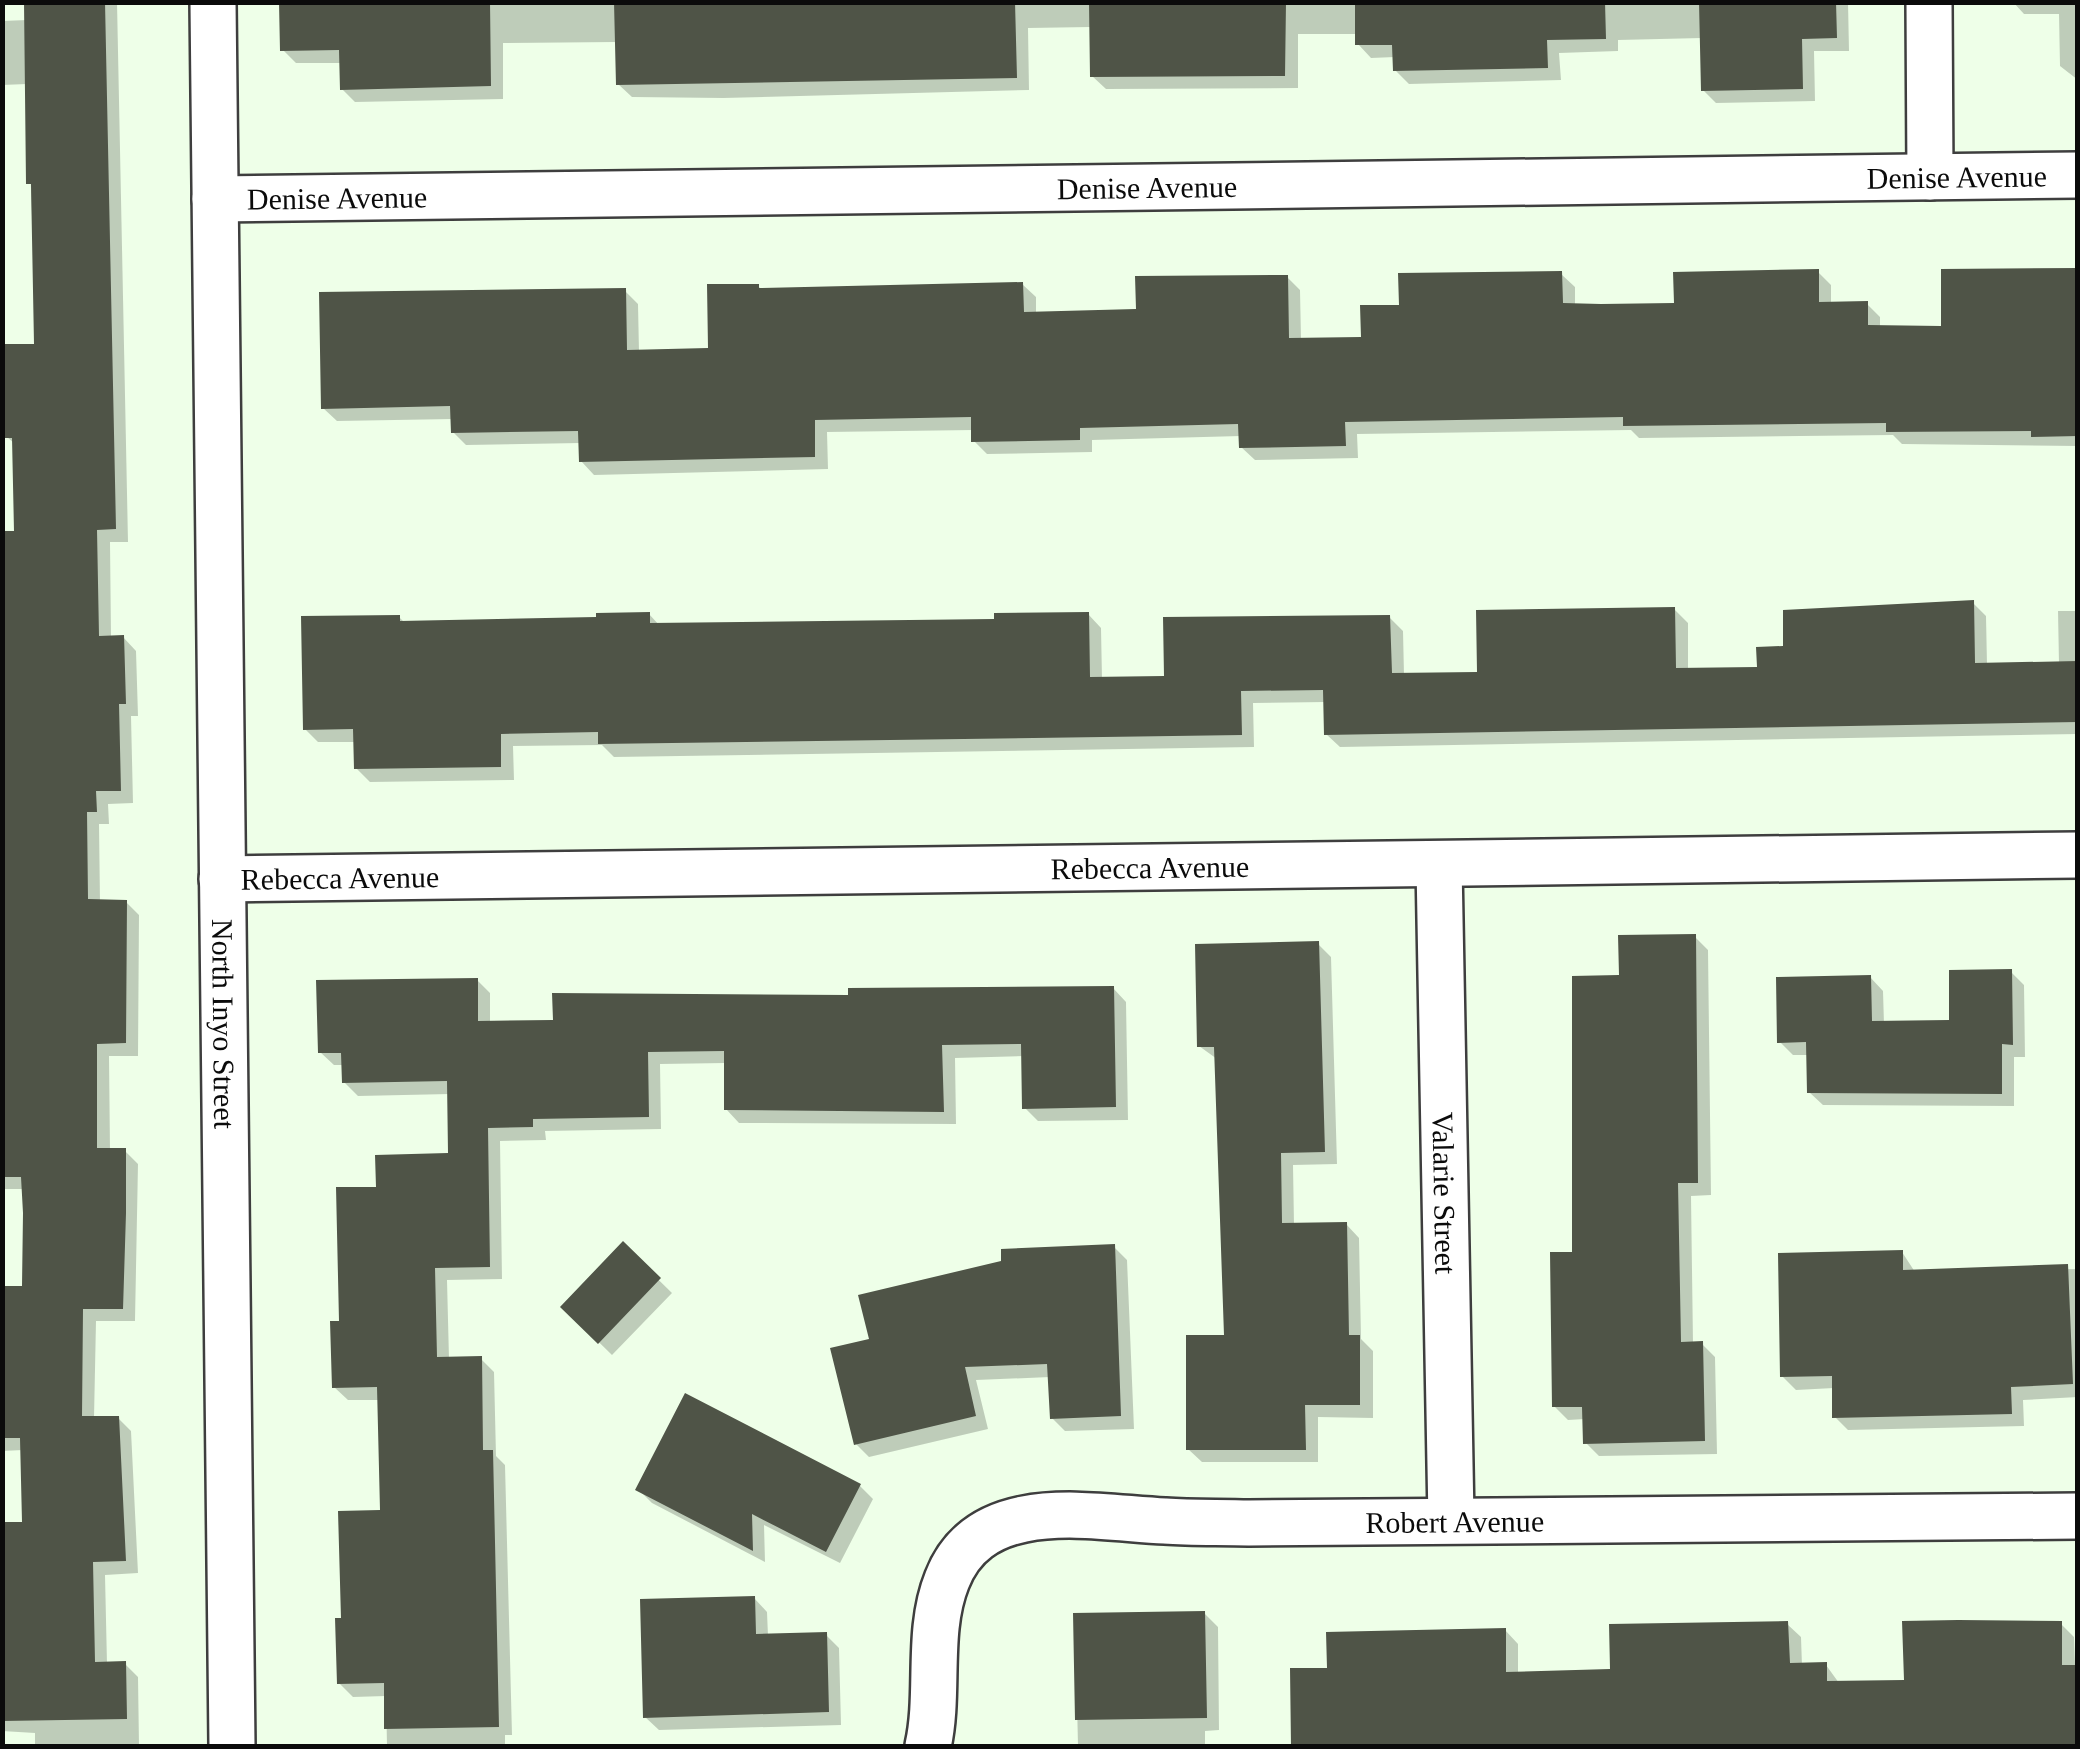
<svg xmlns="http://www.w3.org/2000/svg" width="2080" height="1749" viewBox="0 0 2080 1749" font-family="Georgia,serif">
<rect width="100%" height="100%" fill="#eeffe8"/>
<path fill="#0003" d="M27,2H117L128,542H110L111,638L123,637L136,651L138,716H131L133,803L108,804L109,824H99L100,902H126L139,915L138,1056H109L110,1151H125L138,1164L135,1321H96L94,1418H118L131,1431L138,1573L105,1575L107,1664H125L138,1677L139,1746H35V1733L2,1731V1525H24L23,1450L2,1451V1289H24L23,1189H2V534H16L15,444L7,437L37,346L27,84L2,85V21L27,20Z
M282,2H1848L1849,51H1814L1815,101L1716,103L1703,90L1702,38L1618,40V51L1559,53L1561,80L1409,84L1395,70V57L1371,58L1358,44V34H1298V88L1106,89L1092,76L1091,27L1028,28L1029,90L723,98L632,97L618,84L617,42L503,43V99L355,102L342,89V63H296L283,50Z
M2013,2H2078V80L2060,66L2059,14H2024Z
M2078,270V446L1902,444L1893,435L1639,438L1631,430L1357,434L1358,458L1255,460L1241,447V436L1092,440V452L987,454L974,441V430L827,432L828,469L594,475L581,461V443L466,445L453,432V419L337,421L323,408L624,290L638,304L639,352L710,351L758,286L762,290L1022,284L1036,297V314L1139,312L1287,277L1300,290L1301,340L1363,339L1401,307L1561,274L1575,287V306H1676L1818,272L1831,285V304H1867L1880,317V328H1943Z
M1973,603L1986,616L1987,665L2059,664L2058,611H2078V734L1340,747L1326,734V702L1253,703L1254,747L614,757L602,745L513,746L514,780L370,782L356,768V742H318L305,729L399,617L405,623L599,620L649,614L660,626L996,621L1088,614L1101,628L1102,679L1167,678L1389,617L1403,631L1404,675L1480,674L1674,609L1688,623V670L1759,669L1786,649Z
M1695,937L1708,950L1711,1195L1691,1196L1693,1344H1702L1715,1357L1717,1454L1599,1456L1585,1442V1419L1568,1420L1554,1406L1575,1254L1622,978Z
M1318,944L1331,957L1337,1164L1293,1165L1294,1225L1346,1224L1359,1238L1361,1339L1373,1351V1418L1318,1417V1462H1202L1188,1449L1227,1337L1217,1059L1199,1046Z
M2011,972L2024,985L2025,1057H2014V1106L1823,1105L1809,1092V1055H1793L1780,1042L1870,977L1883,991L1884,1024L1952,1022Z
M477,980L490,993V1024L555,1022L850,997L1113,988L1126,1002L1128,1120L1038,1121L1025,1108L1024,1056L955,1058L956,1124L739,1123L726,1109V1063L660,1064L661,1129L545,1131L546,1140L500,1141L502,1279L447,1280L449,1359H481L494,1372L496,1456L505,1465L512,1735H505V1746H387L386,1696L353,1697L339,1683L344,1621L383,1513L379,1400H348L334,1387L341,1323L378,1189L451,1156L450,1094L358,1096L344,1082V1065H334L320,1052Z
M623,1245L672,1293L612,1355L563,1307Z
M1114,1247L1127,1260L1134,1429L1065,1431L1052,1418L1050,1377L976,1380L988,1429L869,1457L856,1444L872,1341Z
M1902,1252L1915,1272L2078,1269V1397L2023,1400L2024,1426L1848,1430L1835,1417L1834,1388L1796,1390L1782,1376Z
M860,1486L873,1499L840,1563L764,1525L765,1562L652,1503L638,1489Z
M754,1598L767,1612L768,1636L826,1635L839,1648L841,1725L659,1730L645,1717Z
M1204,1613L1218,1627L1219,1730L1205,1731V1746H1078L1075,1616Z
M1787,1624L1801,1637L1802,1666L1826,1665L1839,1683L1906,1682L2061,1624L2074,1637L2078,1746H1294L1293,1671L1329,1670L1505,1630L1518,1644V1674L1613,1671Z"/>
<path fill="#4f5447" d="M24,2H105L116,529L97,530L99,636L124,635L126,704H119L121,791H96L97,812H87L88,899L127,900L126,1043L97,1044V1148H126V1213L123,1309H83L82,1416H119L126,1561L93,1562L95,1662L126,1661L127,1719L2,1721V1522H22L20,1438H2V1286H22L23,1213L21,1177H2V531H14L12,438H4L3,344H34L31,184H26Z
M279,2H490L491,86L340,90L339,50L280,51Z
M614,2H1015L1017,78L616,85Z
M1089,2H1286L1285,76L1090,77Z
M1355,2H1605L1606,39L1547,40L1548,68L1393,71L1392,45H1355Z
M1699,2H1836L1837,38L1802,39L1803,89L1701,91Z
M2078,268V436L2031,437V431L1886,432V423L1623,426V417L1345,422L1346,446L1239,448L1238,424L1080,428V440L971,442V417L815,420V457L579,462L578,431L451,433L450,406L321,409L319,292L626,288L627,350L708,348L707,284H759V288L1023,282L1024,312L1136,309L1135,276L1288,275L1289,338L1361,337L1360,305H1399L1398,273L1562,271L1563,303L1601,304L1674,303L1673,272L1819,269V302L1868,301V325L1941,326V269Z
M1974,600L1975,663L2078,661V722L1324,735L1323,690L1241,691L1242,735L598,744V732L501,734V767L354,769L353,729L303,730L301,616L400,615V621L596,617V613L650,612V623L994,619V613L1089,612L1090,677L1164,676L1163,617L1390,615L1392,673L1477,672L1476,610L1675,607L1676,668L1757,667L1756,647L1783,646V610Z
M1696,934L1698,1183H1678L1681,1342L1703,1341L1705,1441L1583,1444L1582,1407H1552L1550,1252H1572V976L1619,975L1618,935Z
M1319,941L1325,1152L1281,1153L1282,1223L1347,1222L1349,1335H1360V1405H1305L1306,1450H1186V1335H1224L1214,1047H1197L1195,944Z
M2012,969L2013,1045L2002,1044V1094L1807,1093L1806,1042L1777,1043L1776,977L1871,975L1872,1021L1949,1020V970Z
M478,978V1021L553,1020L552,993L848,995V988L1114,986L1116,1107L1022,1109L1021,1044L942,1045L944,1112L724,1110V1051L648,1052L649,1117L533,1119V1127L488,1128L490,1267L435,1268L437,1357L482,1356L483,1450H493L499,1727L384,1729V1683L337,1684L335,1618H341L338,1511L380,1510L377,1387L332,1388L330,1321H339L336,1187H376L375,1155L448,1153L447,1081L342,1083L341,1053H318L316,980Z
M623,1241L661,1278L598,1344L560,1307Z
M1115,1244L1121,1416L1050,1419L1047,1364L965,1367L976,1416L854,1445L830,1348L869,1339L858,1295L1001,1261V1249Z
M1903,1250V1270L2068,1264L2073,1384L2011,1387L2012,1414L1832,1418V1376L1780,1377L1778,1253Z
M685,1393L861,1484L826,1552L752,1514L753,1551L635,1490Z
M755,1596L756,1634L827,1632L829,1712L643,1718L640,1599Z
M1205,1611L1207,1718L1075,1720L1073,1613Z
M1958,1620L2062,1621V1665H2078V1746H1291L1290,1668H1327L1326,1632L1506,1628V1672L1610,1669L1609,1624L1788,1621L1790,1663L1827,1662V1681L1904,1680L1902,1621Z"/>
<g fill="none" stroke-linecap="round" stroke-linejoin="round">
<defs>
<g id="minor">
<path id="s1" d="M213,2L232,1746"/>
<path d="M1929,2L1930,177"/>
<path id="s2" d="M215,199L2078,175"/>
<path id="s3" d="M1439,865L1451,1519"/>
<path id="s4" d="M222,879L2078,855"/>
<path id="s5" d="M928,1746C940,1693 926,1632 947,1580C981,1492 1094,1518 1165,1521C1193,1523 1221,1522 1249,1523L2078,1516"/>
</g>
</defs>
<use href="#minor" stroke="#3e3e3e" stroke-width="50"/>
<use href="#minor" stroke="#fff" stroke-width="45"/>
</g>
<g text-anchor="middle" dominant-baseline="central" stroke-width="10" stroke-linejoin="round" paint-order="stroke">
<g font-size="30" fill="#0b0b0b" stroke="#fff">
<text stroke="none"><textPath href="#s2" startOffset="1742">Denise Avenue</textPath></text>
<text stroke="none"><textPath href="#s2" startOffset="932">Denise Avenue</textPath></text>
<text stroke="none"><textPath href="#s2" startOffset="122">Denise Avenue</textPath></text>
<text stroke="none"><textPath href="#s4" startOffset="928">Rebecca Avenue</textPath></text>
<text stroke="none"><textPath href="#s4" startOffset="118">Rebecca Avenue</textPath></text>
<text stroke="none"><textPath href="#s1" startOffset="1022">North Inyo Street</textPath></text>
<text stroke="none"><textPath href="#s3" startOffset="328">Valarie Street</textPath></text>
<text stroke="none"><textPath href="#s5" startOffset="702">Robert Avenue</textPath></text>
</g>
</g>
<rect width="2080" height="1749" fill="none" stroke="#0b0b0b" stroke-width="10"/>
</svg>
